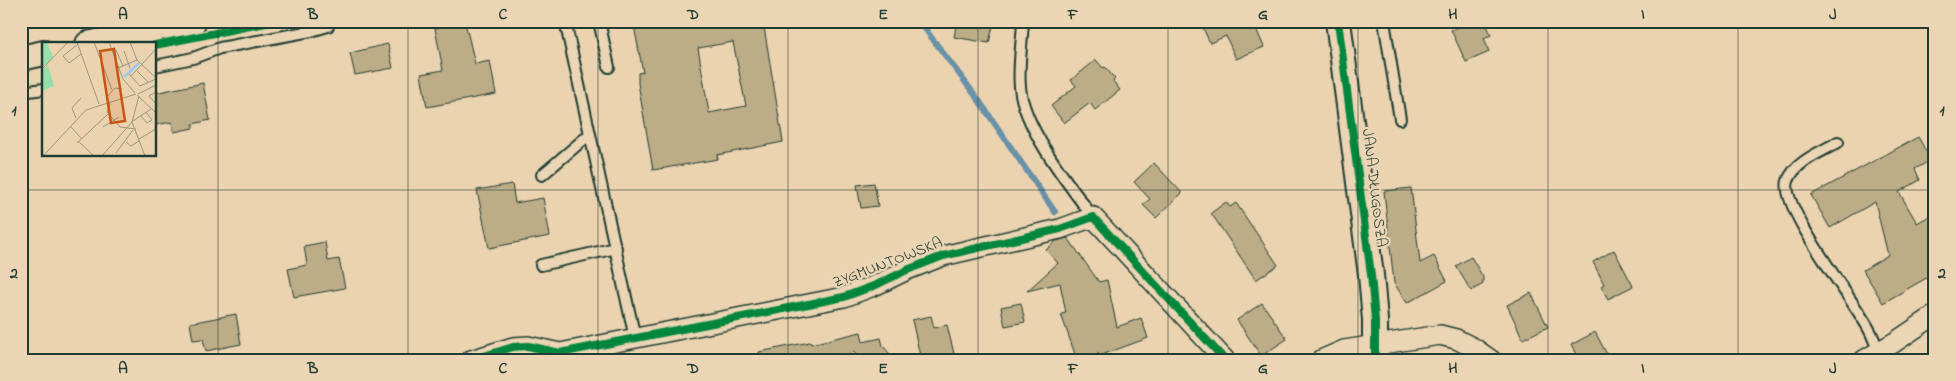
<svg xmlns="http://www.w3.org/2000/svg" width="1956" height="381" viewBox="0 0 1956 381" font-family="'Indie Flower',sans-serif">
<rect width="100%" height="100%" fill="#ebd3b0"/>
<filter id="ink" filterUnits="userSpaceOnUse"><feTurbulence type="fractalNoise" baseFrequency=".02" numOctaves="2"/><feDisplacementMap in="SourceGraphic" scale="10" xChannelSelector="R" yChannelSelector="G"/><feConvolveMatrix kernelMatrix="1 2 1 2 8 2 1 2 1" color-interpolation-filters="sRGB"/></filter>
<g filter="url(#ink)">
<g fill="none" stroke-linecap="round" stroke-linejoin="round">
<path stroke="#6991a8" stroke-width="6" d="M919,21L978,99L1055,212"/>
</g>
<path fill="#bdad87" stroke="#1f3d34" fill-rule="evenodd" d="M633,21H763L783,142L717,155L718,159L653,170L638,83V73L643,72ZM733,42L746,106L709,113L698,48Z
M957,21H994L989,43L954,37Z
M1214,21H1261L1254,24L1264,47L1236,59L1226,36L1210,43L1202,26Z
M1460,21H1485L1491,35L1484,38L1489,52L1466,62L1451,30L1462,26Z
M465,22L475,64L490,61L496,94L427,107L421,74L443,70L435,28Z
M388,44L393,68L355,75L350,53Z
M1096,60L1103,68L1105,67L1115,79L1113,81L1120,90L1095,110L1090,103L1064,123L1051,106L1076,86L1071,80Z
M203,83L210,120L193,124V128L174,132L172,122L155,125V93Z
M1918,137L1931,160L1915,169L1920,180L1899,192L1917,223L1935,213V273L1883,303L1863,270L1888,255L1875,202L1830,228L1811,195Z
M1154,163L1182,193L1156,218L1143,205L1150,199L1134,182Z
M874,183L878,206L861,208L857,185Z
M512,184L515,203L543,198L550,236L489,248L477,190Z
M1411,188L1420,263L1434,256L1447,281L1407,303L1394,283L1384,191Z
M1226,202L1230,207L1236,203L1278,265L1256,280L1211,213Z
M1068,238L1099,282L1107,280L1117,327L1141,318L1148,338L1099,356L1098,353L1077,360L1061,314L1066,313L1060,283L1027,291L1058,263L1046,250L1056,241Z
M325,242L328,261L339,259L345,288L294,297L288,269L307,265L304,246Z
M1614,250L1633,286L1608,299L1601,286L1604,284L1593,262Z
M1471,257L1483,277V284L1471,291L1456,266Z
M1531,293L1548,327L1523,339L1507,305Z
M1021,303L1025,322L1005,326L1001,307Z
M1262,303L1287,339L1261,356L1237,320Z
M236,314L241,344L206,351L203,339L193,340L190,323Z
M931,316L934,328L947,325L955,358L946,360H921L912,320Z
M861,332L863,342L881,338L883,346L895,360H857L855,352L824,360H759V352L810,342L811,344Z
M1595,332L1610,360H1579L1571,345Z"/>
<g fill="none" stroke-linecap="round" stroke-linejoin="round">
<defs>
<path id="service" d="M565,21L635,338
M599,21L609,67
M1023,21C1022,43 1018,66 1020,87C1023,127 1069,185 1093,217
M1384,21L1400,119
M155,66L193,58L220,48L311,31L328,26V21
M21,92L44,89
M1838,142C1822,152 1795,161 1788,181C1779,207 1858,305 1871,333C1874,339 1877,347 1879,354
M542,175L590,134
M541,265L616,248"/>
<path id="minor" d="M471,360L513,347L528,346L560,353L844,297L876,285L907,270L943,256L1060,229L1093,217L1225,360
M1321,360L1344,350L1440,335L1456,339L1474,348L1491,360
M1864,360L1895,342L1935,315"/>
<path id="tertiary" d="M1338,21L1371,275L1375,320V360
M88,44L194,21
M21,58L44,53"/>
</defs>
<use href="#service" stroke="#1f3d34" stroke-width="14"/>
<use href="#minor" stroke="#1f3d34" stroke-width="22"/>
<use href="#tertiary" stroke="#1f3d34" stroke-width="28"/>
<use href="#service" stroke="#ebd5b4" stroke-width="10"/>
<use href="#minor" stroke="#ebd5b4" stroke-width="19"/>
<use href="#tertiary" stroke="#ebd5b4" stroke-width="24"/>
<defs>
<path id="cycleway" d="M1338,21L1371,275L1375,320V360
M155,45L276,21
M471,360L513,347L528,346L560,353L844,297L876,285L907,270L943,256L1060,229L1093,217L1225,360"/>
</defs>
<use href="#cycleway" stroke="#ebd5b4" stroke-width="11"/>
<use href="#cycleway" stroke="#00873e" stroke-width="8"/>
</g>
</g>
<path fill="none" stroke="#1f3d34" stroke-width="1" stroke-opacity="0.55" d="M218,21V360M408,21V360M598,21V360M788,21V360M978,21V360M1168,21V360M1358,21V360M1548,21V360M1738,21V360M21,190H1935"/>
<g text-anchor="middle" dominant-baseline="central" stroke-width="4.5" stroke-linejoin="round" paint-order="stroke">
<g font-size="16" fill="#1f3d34" stroke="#ebd5b4">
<text transform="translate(1374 188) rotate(83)">JANA DŁUGOSZA</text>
<text transform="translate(888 263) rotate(-21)">ZYGMUNTOWSKA</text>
</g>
</g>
<g transform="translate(42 42)">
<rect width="114" height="114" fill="#ebd3b0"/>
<path d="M0,0H5L11,15L0,26ZM6,23L12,44L0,49V29Z" fill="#98deab"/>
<path fill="none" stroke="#9bc9f6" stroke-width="2.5" d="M82,35L97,21"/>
<path fill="none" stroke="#99977e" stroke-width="1" d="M35,0L57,62M52,0L70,48M67,0L81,37L93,51M88,0L95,18L114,36M36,2L21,14L27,21L39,12M74,8L81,24M82,9L88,26M76,26L95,18M0,27L26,0M95,29L106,40M87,32L98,44M89,34L114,7M98,44L114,37M80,47L73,46L65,55L68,62L65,70L78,85L94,87M114,50L107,54L114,62M96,52L114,43M95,53L114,71M99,74L105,81L110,78L104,70M34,76L30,66L39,56M91,79L109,67M90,80L103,114M28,84L39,96M61,85L77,75M97,97L114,87M36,99L52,114M84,100L89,104L97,99M35,101L66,72M74,111L91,88M1,114L44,68L94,52M60,114L90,80L97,54"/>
<path fill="#ca5512" fill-opacity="0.15" stroke="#ca5512" stroke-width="2.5" d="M72,7L83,79L69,81L58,9Z"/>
<rect width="114" height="114" fill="none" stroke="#1f3d34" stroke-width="2.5"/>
</g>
<rect width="1956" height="381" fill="none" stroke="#ebd5b4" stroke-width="55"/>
<rect x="28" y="28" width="1900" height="326" fill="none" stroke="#1f3d34" stroke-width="2"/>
<g font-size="16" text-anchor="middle" font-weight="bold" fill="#1f3d34">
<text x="123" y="19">A</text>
<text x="313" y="19">B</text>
<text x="503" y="19">C</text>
<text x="693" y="19">D</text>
<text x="883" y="19">E</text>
<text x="1073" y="19">F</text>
<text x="1263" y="19">G</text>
<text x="1453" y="19">H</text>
<text x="1643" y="19">I</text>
<text x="1833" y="19">J</text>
<text x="14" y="115">1</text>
<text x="1942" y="115">1</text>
<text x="14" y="278">2</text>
<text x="1942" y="278">2</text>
<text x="123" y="373">A</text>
<text x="313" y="373">B</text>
<text x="503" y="373">C</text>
<text x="693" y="373">D</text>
<text x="883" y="373">E</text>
<text x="1073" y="373">F</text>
<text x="1263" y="373">G</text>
<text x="1453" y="373">H</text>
<text x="1643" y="373">I</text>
<text x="1833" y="373">J</text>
</g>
</svg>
